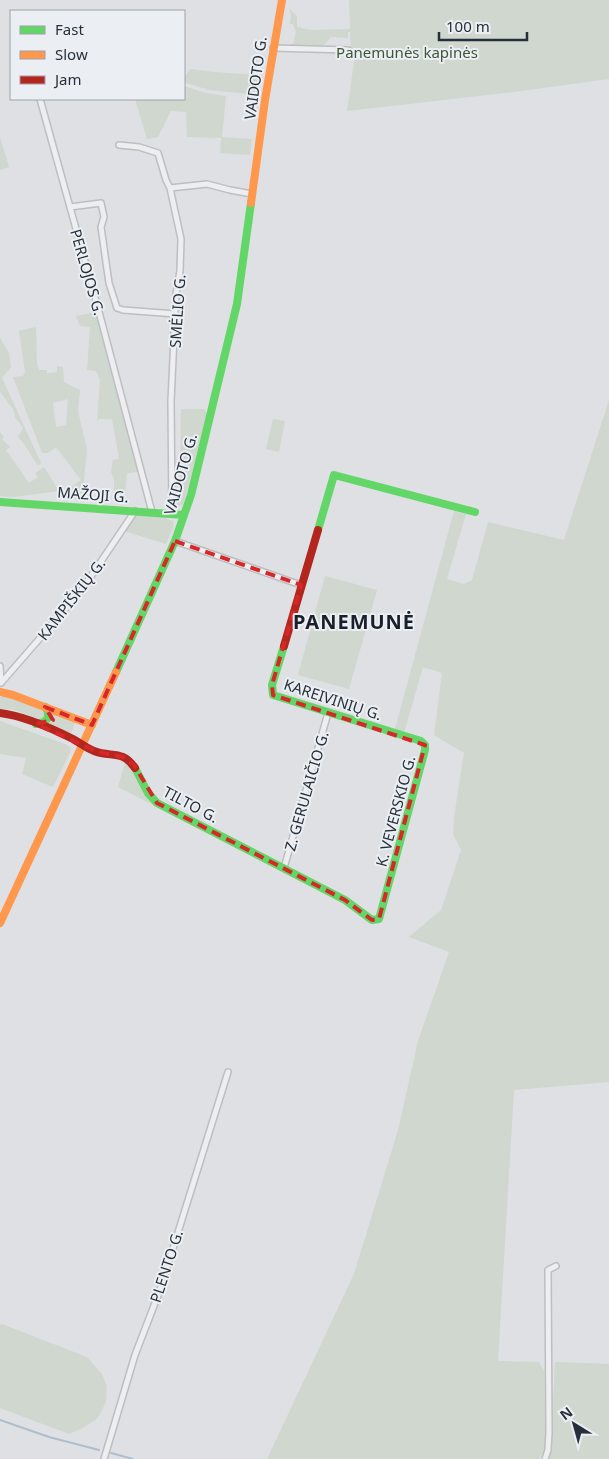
<svg xmlns="http://www.w3.org/2000/svg" width="609" height="1459" viewBox="0 0 609 1459" font-family="'Noto Sans',sans-serif">
<rect width="100%" height="100%" fill="#dee0e3"/>
<path fill="#cfd7cf" fill-rule="evenodd" d="M349,0H609V79L514,92L347,111L355,55L351,50L350,32H348V38L331,37L323,46H291V44H293L296,32L293,24H290L291,14L289,8L297,16V27L311,30L350,29Z
M190,69L214,72L262,75L259,95L209,90L186,83L184,82V78Z
M184,86L206,93L226,96L222,137L252,139L250,155L220,153L221,138L187,137L186,112L171,111L158,137L147,139L135,99H184Z
M0,137L9,167L0,170Z
M96,312L138,472L127,473L125,500L114,499V479L111,472L113,460L119,459L112,419H99L97,422L100,380L96,371L87,370L90,327L80,326L76,316Z
M36,327L37,364L39,370H47V373L57,372V366L63,367L64,382L80,390L78,411L87,450L82,499H71L67,496V490L81,480L56,447L48,453H42L13,377L23,376L25,372L19,331ZM68,399L66,425L56,427L53,403Z
M0,338L9,353L11,367L2,378L41,463L38,466L24,444L18,437L23,428L15,417L14,410L0,392Z
M609,400V1082L514,1090L498,1361L539,1362L544,1371L546,1447L539,1459H267L354,1274L398,1130L418,1041L449,952L409,937L441,910L461,850L453,834L454,817L464,753L434,735L442,673L423,667L404,733L395,729L454,511L466,514L447,579L464,584L472,580L488,522L564,540Z
M181,409H204L207,413L186,497L183,505L177,506L174,484L180,476Z
M273,419L285,421L279,452L266,449Z
M0,432L4,437L2,439L10,447L6,450L29,483L38,477L35,473L44,467L59,491L13,497L0,496Z
M138,514L167,517V519L173,521L174,526L166,544L124,531Z
M325,576L377,590L349,689L298,675Z
M0,697C12,697 37,704 45,714L44,717L39,719L12,709L0,710Z
M52,713L75,722L71,734L48,725L51,720Z
M0,721L65,744L70,747L71,751L53,787L22,774L26,758L0,754Z
M125,763C139,774 140,793 153,805L118,787Z
M2,1324L87,1357L102,1374L107,1387L106,1402L98,1418L83,1428L69,1434L0,1408V1325Z
M555,1362L609,1364V1459H548L551,1447Z"/>
<g fill="none" stroke-linecap="round" stroke-linejoin="round">
<path stroke="#aebecd" stroke-width="2" d="M0,1420L49,1437L99,1450
M111,1453L133,1459"/>
<defs>
<path id="street" d="M273,48L348,50
M40,99L98,308L152,512
M119,145L139,147L158,153L166,180L170,188L181,239L180,271L176,294L171,401L172,513
M170,188L207,184L230,190L252,194
M70,207L101,203L104,217L101,227L109,283L117,308L123,310L176,314
M175,541L301,585
M0,666L1,683
M1,683L81,591L135,511
M284,868L328,713
M104,1459L135,1355L160,1290L228,1072
M545,1459L548,1450L549,1432L548,1270L556,1266"/>
</defs>
<use href="#street" stroke="#bcbec1" stroke-width="8"/>
<use href="#street" stroke="#eeeef0" stroke-width="5"/>
<path stroke="#63d668" stroke-width="8" d="M0,502L184,515
M318,530L334,475L475,512
M116,672L175,541L191,495L237,304L251,203
M36,724L44,722L48,718V712L45,707
M135,768L148,793L157,803L345,900L372,920L379,919L425,750V745L421,741L273,695L272,685L284,646"/>
<path stroke="#ff974d" stroke-width="8" d="M251,203L265,100L282,0
M0,692L13,695L92,725
M0,923L116,672"/>
<path stroke="#b3261e" stroke-width="8" d="M284,646L318,530
M0,713C25,716 51,728 73,739C80,743 86,748 94,751C111,758 122,749 135,768"/>
</g>
<path fill="none" stroke="#d62828" stroke-width="4" stroke-dasharray="10 6" stroke-linejoin="round" d="M175,541L301,585L272,685L273,695L425,745L379,919L372,920L345,900L157,803L134,765L123,757L98,752L36,724L53,720L45,707L92,725Z"/>
<g text-anchor="middle" dominant-baseline="central" stroke-width="4" stroke-linejoin="round" paint-order="stroke">
<g font-size="15" fill="#3d5536" stroke="#ebeff3">
<text x="407" y="52">Panemunės kapinės</text>
</g>
<g font-size="15" fill="#272f3a" stroke="#ebeff3">
<text transform="translate(255 78) rotate(-82)">VAIDOTO G.</text>
<text transform="translate(88 272) rotate(74)">PERLOJOS G.</text>
<text transform="translate(177 311) rotate(-86)">SMĖLIO G.</text>
<text transform="translate(180 474) rotate(-74)">VAIDOTO G.</text>
<text transform="translate(93 494) rotate(4)">MAŽOJI G.</text>
<text transform="translate(71 599) rotate(-52)">KAMPIŠKIŲ G.</text>
<text transform="translate(333 699) rotate(18)">KAREIVINIŲ G.</text>
<text transform="translate(306 791) rotate(-74)">Z. GERULAIČIO G.</text>
<text transform="translate(191 804) rotate(28)">TILTO G.</text>
<text transform="translate(395 811) rotate(-75)">K. VEVERSKIO G.</text>
<text transform="translate(166 1266) rotate(-72)">PLENTO G.</text>
</g>
<g font-size="20" font-weight="bold" letter-spacing="1" fill="#1a202b" stroke="#ebeff3">
<text x="354" y="621">PANEMUNĖ</text>
</g>
</g>
<rect x="10" y="10" width="175" height="90" fill="#ebeff3" stroke="#9da2a9"/>
<rect x="20" y="26" width="25" height="8" fill="#63d668" stroke="#9da2a9"/>
<text x="55" y="35" font-size="15" fill="#272f3a">Fast</text>
<rect x="20" y="51" width="25" height="8" fill="#ff974d" stroke="#9da2a9"/>
<text x="55" y="60" font-size="15" fill="#272f3a">Slow</text>
<rect x="20" y="76" width="25" height="8" fill="#b3261e" stroke="#9da2a9"/>
<text x="55" y="85" font-size="15" fill="#272f3a">Jam</text>
<g transform="translate(574 1424) rotate(323)" stroke="#ebeff3" stroke-width="4" paint-order="stroke">
<path d="M0-4L9 19L0 12L-9 19Z" fill="#272f3a"/>
<text y="-8" font-size="14" font-weight="bold" text-anchor="middle" fill="#272f3a">N</text>
</g>
<path d="M439 32v8h88v-8" fill="none" stroke="#272f3a" stroke-width="2.5"/>
<text x="446" y="32" font-size="15" fill="#272f3a" stroke="#ebeff3" stroke-width="4" paint-order="stroke">100 m</text>
</svg>
